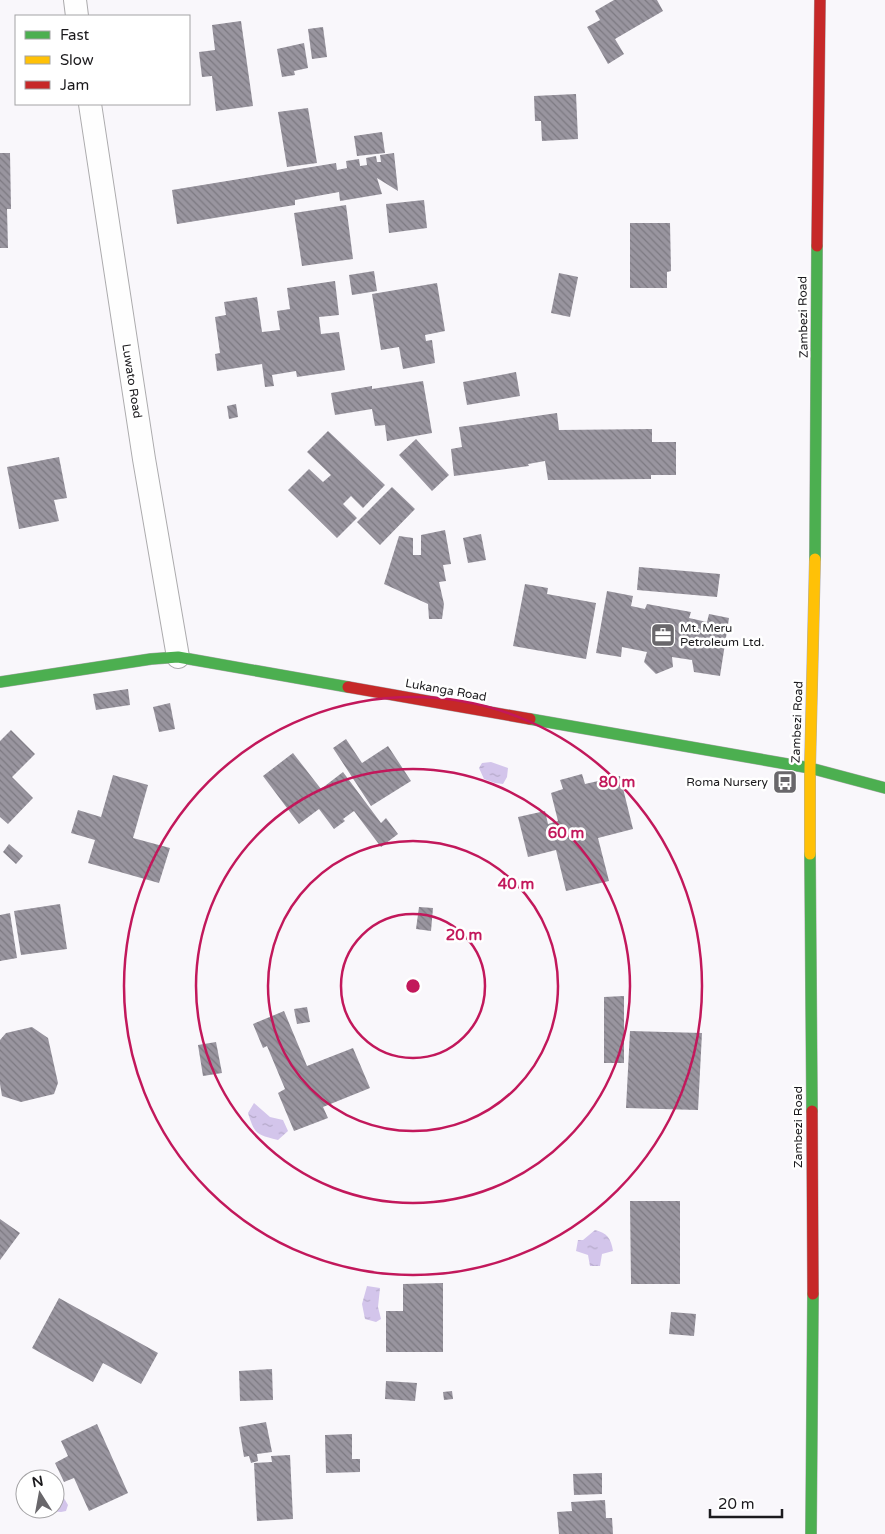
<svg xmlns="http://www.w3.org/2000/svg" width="885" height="1534" viewBox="0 0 885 1534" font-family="'Varela Round',sans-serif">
<defs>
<pattern id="water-ripples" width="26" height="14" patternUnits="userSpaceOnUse" patternTransform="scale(1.25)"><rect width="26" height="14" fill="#d3c5eb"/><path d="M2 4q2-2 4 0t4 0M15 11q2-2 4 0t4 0" fill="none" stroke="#b5a9c9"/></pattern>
<pattern id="building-back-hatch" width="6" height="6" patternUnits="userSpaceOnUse" patternTransform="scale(1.25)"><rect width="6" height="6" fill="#99959f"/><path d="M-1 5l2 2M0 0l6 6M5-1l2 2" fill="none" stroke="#7c7981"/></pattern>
</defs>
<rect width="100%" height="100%" fill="#f9f7fb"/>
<path fill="url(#water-ripples)" d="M491,762L508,768L507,777L503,784L495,783L484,779L479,768L482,763Z
M254,1103L270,1117L283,1120L288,1131L278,1140C256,1134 255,1135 248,1113Z
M595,1230C607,1233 611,1238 613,1251L602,1254L600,1266H590L588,1255L576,1251L578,1240H583Z
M367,1286L380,1288L378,1307L381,1319L376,1322L365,1319L362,1304Z
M55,1483L68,1505L66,1511L61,1512L51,1511L49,1509H55Z"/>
<path fill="url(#building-back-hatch)" d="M614,0H657L663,11L615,39L624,54L608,64L587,27L600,20L595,11Z
M241,21L253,106L216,111L212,76L202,77L199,52L215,50L212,25Z
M323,27L327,57L312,59L308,29Z
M304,43L308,68L294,71L295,75L282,77L277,49Z
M576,94L578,139L542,141L541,121H535L534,96Z
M308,108L317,163L287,167L278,112Z
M382,132L385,153L357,156L354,136Z
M0,153H10L11,209H7L8,248H0Z
M394,153L398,191L377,178L382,194L340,201L339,192L295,200V205L177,224L172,190L336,163L337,170L347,168L346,161L359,159L360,166L367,165L366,158L376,156L377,162H381L380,155Z
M424,200L427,228L389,233L386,204Z
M346,205L353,259L302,266L294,213Z
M630,223H670L671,271L667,272V288H630Z
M374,271L377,291L352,295L349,275Z
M559,273L578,277L570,317L551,313Z
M335,281L339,315L319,317L321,334L339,332L345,370L297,377L296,371L272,375L274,386L265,387L262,364L217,371L215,354L220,353L215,317L226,315L224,302L257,297L262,332L280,330L277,311L290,309L287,288Z
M437,283L445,331L425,335L426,341L432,340L435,363L403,369L399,347L381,350L372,294Z
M516,372L520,396L467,405L463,382Z
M423,381L432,433L387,441L385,425L375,426L372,409L335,415L331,393L372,386V389Z
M236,404L238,417L229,419L227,406Z
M557,413L559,430L652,429V442H676V475H651V479L548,480L545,461L528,464L529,466L454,476L451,449L462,447L459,427Z
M328,431L385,485L363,508L351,496L343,504L357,518L337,538L288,490L309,469L323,482L331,475L307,452Z
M416,439L449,475L432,491L399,455Z
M59,457L67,498L54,500L59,521L19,529L7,467Z
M392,487L415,509L380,545L357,522Z
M445,530L451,564L443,565L446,581L439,582L444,604L442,619H429L428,604L384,584L399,536L413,538V555H421V535Z
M481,534L486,560L468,563L463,538Z
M639,567L720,574L717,597L637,590Z
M525,584L548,588L547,594L596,603L586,659L513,646Z
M607,591L633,596L631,606L645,609L647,604L691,612L689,618L707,622L709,614L729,618L720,676L694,672L692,660L672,657L673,667L656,674L644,662L647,652L622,647L621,657L596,653Z
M128,689L130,705L96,710L93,694Z
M170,703L175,729L159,732L153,707Z
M11,730L35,754L12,777L33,798L8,824L0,817V741Z
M346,739L362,763L388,746L411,781L371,806L333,748Z
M293,753L321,789L343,772L381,823L386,818L398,834L381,847L354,811L343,819L345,821L334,829L319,809L299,824L263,776Z
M582,774L585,784L620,776L633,829L598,838L609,881L566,891L556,850L528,857L518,817L545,811L548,824L558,821L551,793L563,789L560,780Z
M113,775L148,785L133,838L170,848L159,883L88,863L95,840L71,833L78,810L101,817Z
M9,844L23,856L16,864L3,852Z
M60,904L67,949L21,955L14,911Z
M419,907L433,908L431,931L416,929Z
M10,913L17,958L0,961V915Z
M624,996V1063H604V997Z
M307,1007L310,1022L297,1024L294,1009Z
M284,1011L307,1066L353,1048L370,1088L323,1107L328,1118L294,1131L278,1093L285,1089L267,1046L263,1048L253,1024Z
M32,1027L48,1038L58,1083L54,1094L21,1102L2,1096L0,1084V1040L6,1033Z
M630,1031L702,1033L698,1110L626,1108Z
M216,1042L222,1073L203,1076L198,1045Z
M630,1201H680V1284H631Z
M0,1219L20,1233L0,1260Z
M443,1283V1352H386V1311H403V1284Z
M59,1298L158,1353L141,1384L103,1363L93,1382L32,1348Z
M671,1312L696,1314L694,1336L669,1334Z
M272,1369L273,1400L240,1401L239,1371Z
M386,1381L417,1383L415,1401L385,1399Z
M452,1391L453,1399L444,1400L443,1392Z
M266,1422L272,1452L257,1454L258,1461L251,1463L249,1456L244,1457L239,1427Z
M97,1424L128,1493L89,1511L74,1478L64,1482L55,1463L68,1456L61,1441Z
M352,1434V1459H360V1472L326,1473L325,1435Z
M290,1455L293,1519L257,1521L254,1463L272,1462L271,1456Z
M602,1473V1494L574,1495L573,1474Z
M605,1500L606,1518H612L613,1534H559L557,1512L572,1511L571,1502Z"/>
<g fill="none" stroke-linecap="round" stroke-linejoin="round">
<defs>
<path id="street" d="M75,0L77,16
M90,104L144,459L178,657"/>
<path id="fast" d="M815,559L817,246
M0,682L151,659L178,657L348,687
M530,719L810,768L885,788
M810,854L812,1111
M811,1534L813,1294"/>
<path id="slow" d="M810,854V768L815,559"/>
<path id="jam" d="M817,246L820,0
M348,687L530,719
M812,1111L813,1294"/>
</defs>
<use href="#street" stroke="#acabad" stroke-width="24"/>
<use href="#fast" stroke="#acabad" stroke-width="12"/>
<use href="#slow" stroke="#acabad" stroke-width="12"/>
<use href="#jam" stroke="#acabad" stroke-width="12"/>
<use href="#street" stroke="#fefefe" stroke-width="22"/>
<use href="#fast" stroke="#4caf50" stroke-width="11"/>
<use href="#slow" stroke="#ffc107" stroke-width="11"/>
<use href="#jam" stroke="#c62828" stroke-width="11"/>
</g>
<g fill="none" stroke="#c2185b" stroke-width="2.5">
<circle cx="413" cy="986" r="72"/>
<circle cx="413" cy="986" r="145"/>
<circle cx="413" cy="986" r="217"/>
<circle cx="413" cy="986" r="289"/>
</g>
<defs>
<symbol id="office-square" viewBox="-11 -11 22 22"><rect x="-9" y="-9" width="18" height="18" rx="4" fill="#69676b" stroke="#fff"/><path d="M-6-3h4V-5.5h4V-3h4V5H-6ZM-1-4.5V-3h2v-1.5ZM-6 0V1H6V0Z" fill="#fff"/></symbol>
<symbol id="bus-square" viewBox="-11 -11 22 22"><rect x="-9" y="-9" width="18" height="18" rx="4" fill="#69676b" stroke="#fff"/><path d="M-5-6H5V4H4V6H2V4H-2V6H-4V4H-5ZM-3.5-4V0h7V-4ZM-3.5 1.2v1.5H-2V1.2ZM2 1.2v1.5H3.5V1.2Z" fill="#fff"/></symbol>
</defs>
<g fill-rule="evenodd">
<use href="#office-square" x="649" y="621" width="28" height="28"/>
<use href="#bus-square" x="771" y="768" width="28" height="28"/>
</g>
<g text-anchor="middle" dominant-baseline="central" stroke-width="5" stroke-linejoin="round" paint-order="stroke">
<g font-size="12" fill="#1b1a1d" stroke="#fff">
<text transform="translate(803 317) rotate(-91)">Zambezi Road</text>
<text transform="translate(132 381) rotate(81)">Luwato Road</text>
<text transform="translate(446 690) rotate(10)">Lukanga Road</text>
<text transform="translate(797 722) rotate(-88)">Zambezi Road</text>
<text transform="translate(798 1127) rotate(-90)">Zambezi Road</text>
</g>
<g font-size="12" fill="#1b1a1d" stroke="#fff" text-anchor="start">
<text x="680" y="628">Mt. Meru<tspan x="680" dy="14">Petroleum Ltd.</tspan></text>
<text x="768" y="782" text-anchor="end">Roma Nursery</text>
</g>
</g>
<circle cx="413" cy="986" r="8" fill="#c2185b" stroke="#fff" stroke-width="2.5"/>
<g font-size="15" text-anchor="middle" font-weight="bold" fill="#c2185b" stroke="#fff" stroke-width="5" stroke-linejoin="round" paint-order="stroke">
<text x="617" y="787">80 m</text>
<text x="566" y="838">60 m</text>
<text x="516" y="889">40 m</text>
<text x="464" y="940">20 m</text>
</g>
<rect x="15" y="15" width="175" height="90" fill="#ffffff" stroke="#a4a3a5"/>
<rect x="25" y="31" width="25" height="8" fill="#4caf50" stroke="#a4a3a5"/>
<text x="60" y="40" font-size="15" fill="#1b1a1d">Fast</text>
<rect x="25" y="56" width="25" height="8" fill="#ffc107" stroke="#a4a3a5"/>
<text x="60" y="65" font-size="15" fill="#1b1a1d">Slow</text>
<rect x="25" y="81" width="25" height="8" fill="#c62828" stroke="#a4a3a5"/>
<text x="60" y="90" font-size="15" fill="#1b1a1d">Jam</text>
<g transform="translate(40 1494) rotate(349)"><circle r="24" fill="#ffffff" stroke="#a4a3a5"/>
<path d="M0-4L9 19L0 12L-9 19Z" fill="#69676b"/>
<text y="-8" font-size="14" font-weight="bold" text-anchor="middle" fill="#1b1a1d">N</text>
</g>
<path d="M710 1509v8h72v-8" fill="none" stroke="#1b1a1d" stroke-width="2.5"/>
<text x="718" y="1509" font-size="15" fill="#1b1a1d" stroke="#ffffff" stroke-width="4" paint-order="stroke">20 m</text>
</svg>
